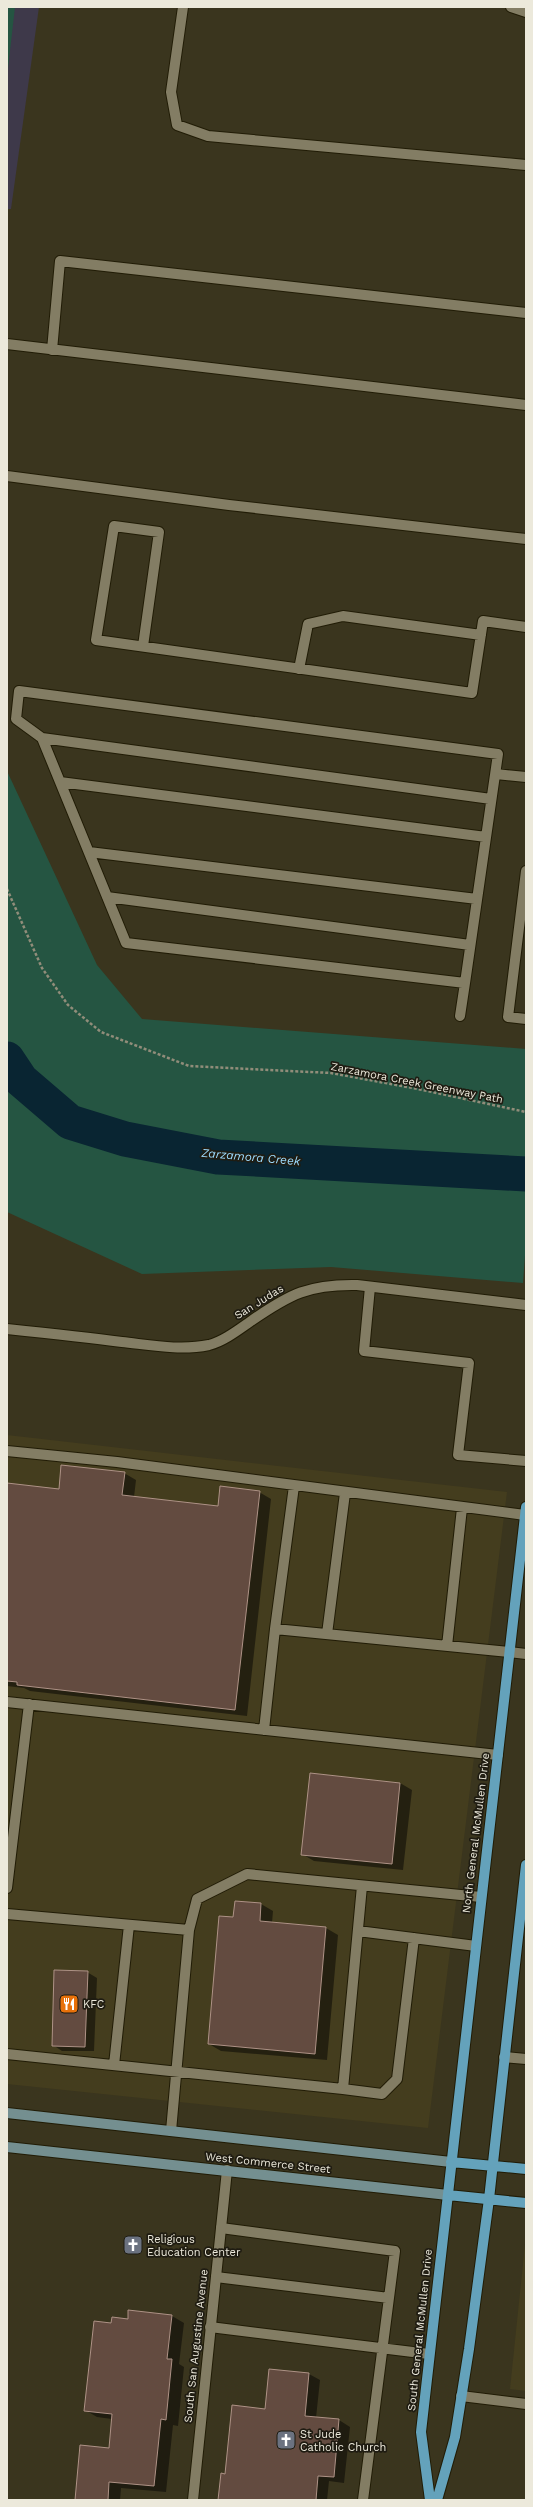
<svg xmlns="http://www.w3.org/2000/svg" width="533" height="2507" viewBox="0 0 533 2507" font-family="'Work Sans',sans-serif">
<rect width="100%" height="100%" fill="#3a351e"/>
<path fill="#443d1e" d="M7,1435L507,1492L428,2128L7,2084Z
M526,2235V2391L510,2389Z"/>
<path fill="#3e394a" d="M7,7H39L11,209H7Z"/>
<path fill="#255542" d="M7,7H15L7,77Z
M7,771L97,965L142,1019L526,1049V1242L523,1283L331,1267L142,1274L7,1212Z"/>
<path fill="#0007" d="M124,1473L136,1480L134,1497L218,1507L259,1492L271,1499L247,1716L30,1691L24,1688L7,1686V1484L60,1490Z
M400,1783L412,1790L403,1870L314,1861L302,1854Z
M261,1904L273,1911L272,1923L326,1928L338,1935L327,2060L221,2051L209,2044Z
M87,1972L97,1978L94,2051H62L53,2045Z
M172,2316L184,2323L179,2364L184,2367L178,2426L173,2425L166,2492L121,2488L120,2500H76L110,2449L112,2419L97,2417L85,2410L112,2324L128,2320Z
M309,2374L320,2380L316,2418L339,2420L350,2427L344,2483L329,2481L327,2500H219L226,2475L266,2410Z"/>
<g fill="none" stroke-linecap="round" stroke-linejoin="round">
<path stroke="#092532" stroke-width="35" d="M7,1059L21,1080L70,1122L125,1139L218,1157L526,1174"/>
</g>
<path fill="#634b40" stroke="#ae9286" d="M61,1465L125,1472L122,1495L218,1506L220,1486L260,1491L235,1710L17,1685V1682L7,1681V1483L59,1489Z
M310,1773L400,1783L392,1864L301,1855Z
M235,1901L261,1903L260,1921L326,1927L315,2054L208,2044L219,1916L233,1917Z
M54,1970L88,1971L85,2047L52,2046Z
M128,2310L172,2315L167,2359H172L166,2420L161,2419L154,2486L109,2482L108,2500H75L80,2445L109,2448L112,2414L84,2411L94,2321L111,2323L112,2317L128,2319Z
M269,2369L309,2373L305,2416L339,2419L334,2477L318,2476L316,2500H218L221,2473L225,2474L232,2405L265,2409Z"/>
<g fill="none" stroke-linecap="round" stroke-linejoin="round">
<defs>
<path id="service" d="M183,7L171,92L177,125L208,136L526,165
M511,7L526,12
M7,344L526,405
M52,350L60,261L526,313
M7,476L229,505L526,539
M143,646L159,532L114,526L96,640L472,693L483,621L526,627
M299,669L308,624L343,616L481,635
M19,691L498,754L465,983L126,943L42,738L16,719Z
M42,738L491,799
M496,774L526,777
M60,782L486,837
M89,852L477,899
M526,871L508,1017L526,1019
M107,897L470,945
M460,1016L465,983
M370,1287L364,1351L469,1363L458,1455L526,1461
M7,1451L117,1462L525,1515
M275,1629L294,1486
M327,1634L345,1493
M447,1646L462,1508
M7,1702L498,1755
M264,1730L275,1629L509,1652
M7,1888L29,1704
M7,1914L189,1930
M358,1931L476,1946
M7,2054L343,2089L362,1886
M504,2057L526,2059
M114,2065L129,1925
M343,2089L382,2094L397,2079L414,1938
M171,2131L189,1930L197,1899L247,1874L481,1897
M221,2228L395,2251L363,2500
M216,2277L389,2298
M210,2327L429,2354"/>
<path id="minor" d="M7,1329C45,1333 83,1337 122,1342C150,1345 180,1351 209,1345C224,1341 238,1330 251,1321C290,1294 309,1284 357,1285L526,1305
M509,1652L526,1654
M461,2396L526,2404
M193,2500L227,2170"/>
<path id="secondary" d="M7,2113L451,2162
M7,2147L448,2195"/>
<path id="primary" d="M451,2162L526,2169
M448,2195L526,2203
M430,2500L421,2432L526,1507
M437,2500L455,2437L469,2349L489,2199L526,1865"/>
</defs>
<use href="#service" stroke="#211c06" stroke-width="12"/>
<use href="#minor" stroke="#211c06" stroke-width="12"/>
<use href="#secondary" stroke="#211c06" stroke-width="12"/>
<use href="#primary" stroke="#211c06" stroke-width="12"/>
<path stroke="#918d7a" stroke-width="2.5" stroke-dasharray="3 2" stroke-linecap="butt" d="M7,889L42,968L68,1005L101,1032L189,1066L331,1073L418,1089L526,1112"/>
<use href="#service" stroke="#837d64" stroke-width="10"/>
<use href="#minor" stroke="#837d64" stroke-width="10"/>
<use href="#secondary" stroke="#748f90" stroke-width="10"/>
<use href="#primary" stroke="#64a2bb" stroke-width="10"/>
</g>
<defs>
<symbol id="restaurant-square" viewBox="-11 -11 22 22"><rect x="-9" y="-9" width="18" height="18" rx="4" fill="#e8710a" stroke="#1f1c12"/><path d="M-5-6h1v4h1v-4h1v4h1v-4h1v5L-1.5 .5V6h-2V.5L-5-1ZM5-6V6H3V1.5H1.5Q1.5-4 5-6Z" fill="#fff"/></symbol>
<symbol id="church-square" viewBox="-11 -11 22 22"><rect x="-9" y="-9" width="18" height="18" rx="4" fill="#6b7280" stroke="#1f1c12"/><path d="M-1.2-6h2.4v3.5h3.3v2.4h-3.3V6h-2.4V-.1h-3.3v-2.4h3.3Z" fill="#fff"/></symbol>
</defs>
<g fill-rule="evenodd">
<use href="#restaurant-square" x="58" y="1993" width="22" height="22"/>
<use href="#church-square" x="122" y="2234" width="22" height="22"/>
<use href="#church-square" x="275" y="2429" width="22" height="22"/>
</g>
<g text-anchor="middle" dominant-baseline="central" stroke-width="3.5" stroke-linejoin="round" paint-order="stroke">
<g font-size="11" fill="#ece9db" stroke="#1f1c12">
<text transform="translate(417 1083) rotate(11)">Zarzamora Creek Greenway Path</text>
<text transform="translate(259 1302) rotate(-32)">San Judas</text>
<text transform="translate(476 1833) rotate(-83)">North General McMullen Drive</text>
<text transform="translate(268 2163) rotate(6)">West Commerce Street</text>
<text transform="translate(420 2330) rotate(-84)">South General McMullen Drive</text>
<text transform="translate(196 2346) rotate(-84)">South San Augustine Avenue</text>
</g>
<g font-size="11" fill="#ece9db" stroke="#1f1c12" text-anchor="start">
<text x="83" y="2004">KFC</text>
<text x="147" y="2239">Religious<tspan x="147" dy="13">Education Center</tspan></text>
<text x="300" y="2434">St Jude<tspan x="300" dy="13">Catholic Church</tspan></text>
</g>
<g font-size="12" font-style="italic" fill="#9ddcff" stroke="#1f1c12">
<text transform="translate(251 1157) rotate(5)">Zarzamora Creek</text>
</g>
</g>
<rect width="533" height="2507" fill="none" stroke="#ece9db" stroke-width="16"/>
</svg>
